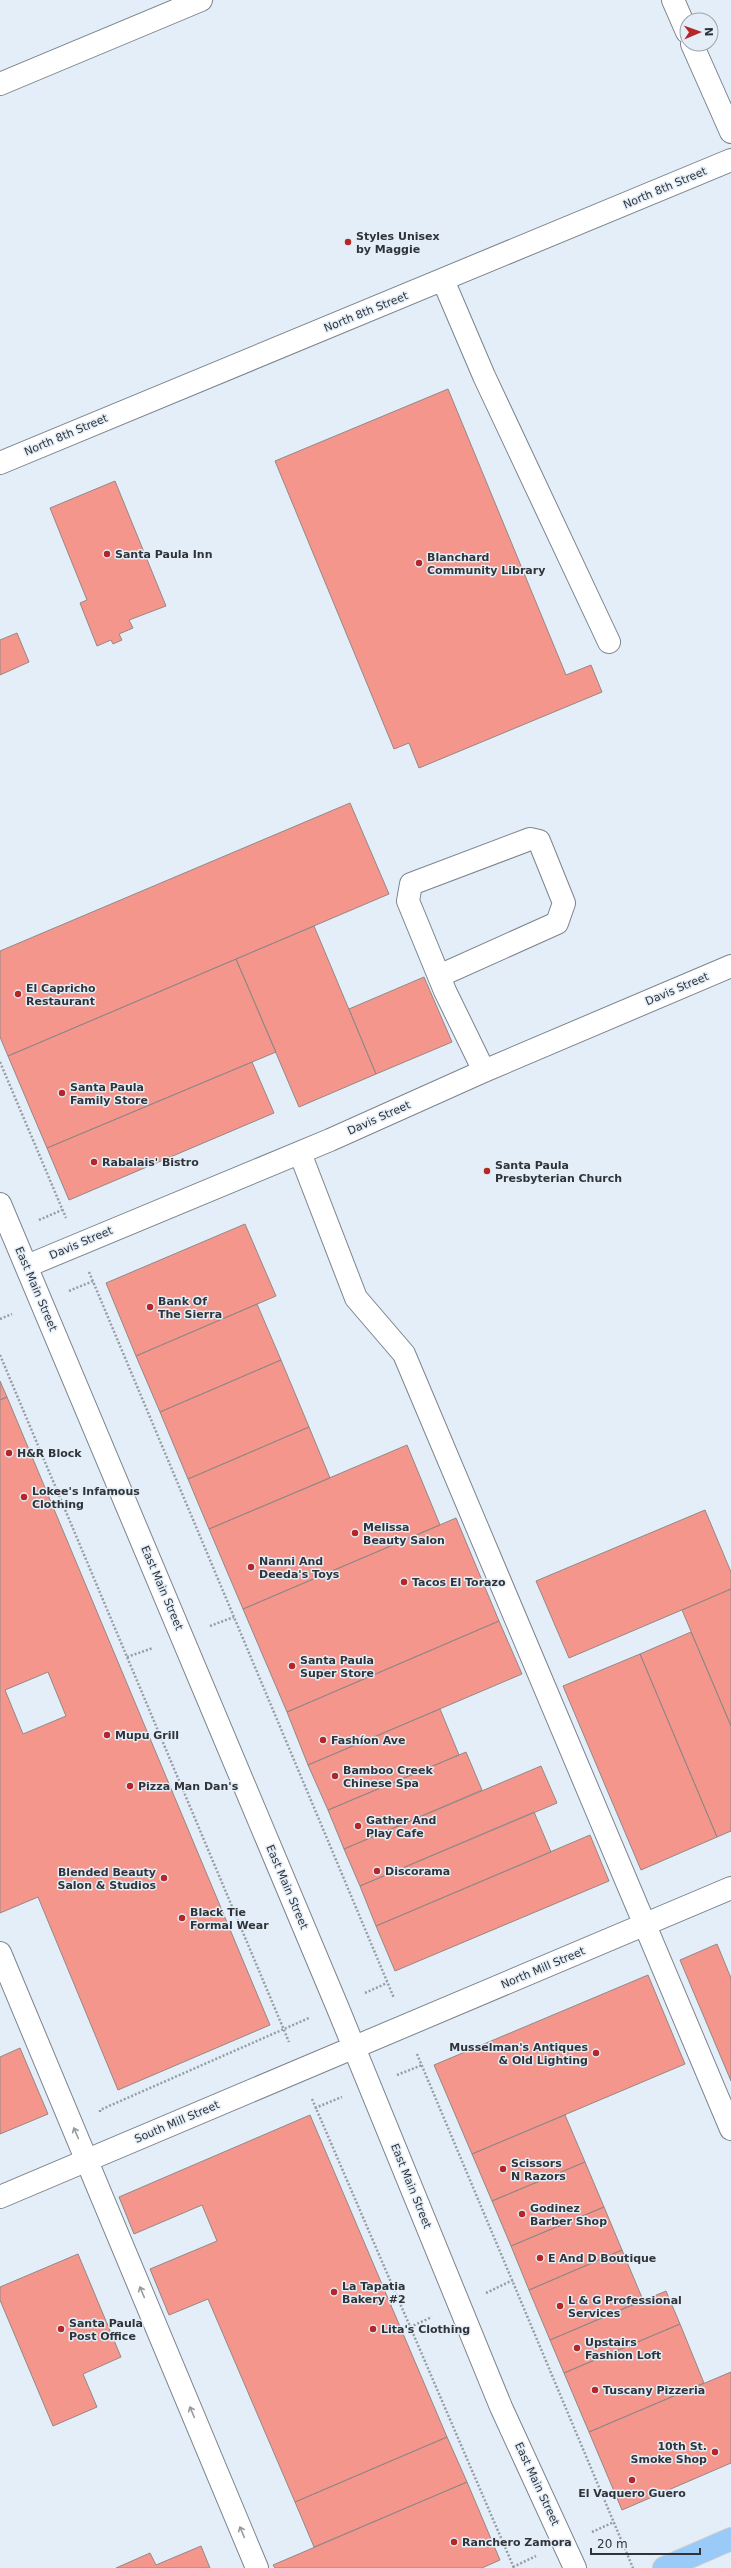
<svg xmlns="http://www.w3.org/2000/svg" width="731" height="2568" viewBox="0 0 731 2568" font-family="'DejaVu Sans',sans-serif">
<rect width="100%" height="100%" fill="#e4eef8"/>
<path fill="#f5968c" stroke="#958785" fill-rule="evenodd" d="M448,389L566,675L591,665L602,692L419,768L409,743L394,749L275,461Z
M115,481L166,606L129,620L133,628L119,634L122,640L113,644L111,640L97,646L80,603L87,600L50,508Z
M17,633L29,662L0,675V640Z
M350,803L389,894L8,1056L0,1037V951Z
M314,926L376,1074L299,1107L236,959Z
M236,959L276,1052L47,1148L8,1056Z
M424,977L452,1042L376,1074L349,1009Z
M252,1062L274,1113L69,1200L47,1148Z
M245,1224L276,1296L136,1356L106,1283Z
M257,1304L281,1360L160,1412L136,1356Z
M281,1360L309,1427L188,1479L160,1412Z
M0,1381L7,1397L0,1400Z
M7,1397L270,2025L118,2090L38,1897L0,1913V1400ZM48,1672L66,1716L23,1734L5,1690Z
M309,1427L330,1478L209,1529L188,1479Z
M407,1445L440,1525L243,1609L209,1529Z
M705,1510L731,1572V1589L569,1658L536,1581Z
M456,1518L499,1621L287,1712L243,1609Z
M731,1589V1726L682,1610Z
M499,1621L522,1674L308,1765L287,1712Z
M691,1632L731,1726V1831L717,1837L640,1654Z
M640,1654L717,1837L641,1870L563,1686Z
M440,1709L459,1755L328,1810L308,1765Z
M466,1752L482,1790L344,1849L328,1810Z
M541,1766L557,1803L360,1886L344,1849Z
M534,1812L551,1852L376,1926L360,1886Z
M590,1835L609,1881L395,1971L376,1926Z
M717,1944L731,1978V2081L680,1960Z
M648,1975L685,2064L472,2154L434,2065Z
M20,2048L48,2114L0,2134V2057Z
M310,2115L447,2437L295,2502L208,2299L169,2315L150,2269L217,2241L202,2205L134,2234L119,2197Z
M565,2115L585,2162L492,2201L472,2154Z
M585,2162L604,2207L511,2246L492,2201Z
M604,2207L622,2250L529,2290L511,2246Z
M622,2250L643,2300L550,2340L529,2290Z
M78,2254L121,2357L83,2374L97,2407L53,2426L0,2300V2287Z
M666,2291L680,2324L564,2373L550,2340Z
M680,2324L704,2383L589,2432L564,2373Z
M731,2372V2463L622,2510L589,2432Z
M447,2437L467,2482L314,2547L295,2502Z
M467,2482L500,2560L482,2568H275L273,2565Z
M201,2546L210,2568H116L150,2553L156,2565Z"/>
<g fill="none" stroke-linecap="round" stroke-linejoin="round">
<defs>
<path id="minor" d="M673,0L687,32
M692,44L731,132
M0,84L201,0
M443,280L484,376L609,642
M0,463L731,160
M439,976L557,923L564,903L539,841L530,839L411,884L408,901L445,991L484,1071
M300,1153L356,1298L404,1354L731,2129
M0,1204L337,2006L501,2407L575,2568
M27,1266L330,1140L484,1071L731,966
M0,1953L257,2568
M0,2197L731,1888"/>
<path id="major" d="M664,2568L731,2539"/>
</defs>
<use href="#minor" stroke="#7c848d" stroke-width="24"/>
<use href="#major" stroke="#cdcecf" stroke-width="24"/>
<path stroke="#969da4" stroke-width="2.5" stroke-dasharray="2 2" stroke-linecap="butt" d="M0,1062L66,1218
M39,1220L62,1210
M89,1272L394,1998
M69,1291L93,1281
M0,1319L12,1314
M0,1355L289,2042
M210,1626L234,1617
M127,1657L153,1648
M365,1993L387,1983
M417,2054L633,2568
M397,2075L422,2065
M312,2099L514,2568
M315,2108L342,2097
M100,2112V2110L309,2018
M486,2293L513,2280
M410,2327L432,2317
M592,2532L614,2522
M513,2567L536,2556"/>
<use href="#minor" stroke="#fff" stroke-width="22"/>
<use href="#major" stroke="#9acaf8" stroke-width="22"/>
</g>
<defs><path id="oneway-shaft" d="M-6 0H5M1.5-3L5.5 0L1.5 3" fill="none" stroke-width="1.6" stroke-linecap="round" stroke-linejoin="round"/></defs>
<g stroke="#989a9c">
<use href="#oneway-shaft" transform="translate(76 2133) rotate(-113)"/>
<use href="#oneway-shaft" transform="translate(142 2292) rotate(-113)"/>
<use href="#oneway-shaft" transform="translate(192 2412) rotate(-113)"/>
<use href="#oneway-shaft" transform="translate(242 2532) rotate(-113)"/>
</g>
<g fill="#b52626" stroke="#e4eef8" stroke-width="1.5">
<circle cx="348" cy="242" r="4"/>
<circle cx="107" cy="554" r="4"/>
<circle cx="419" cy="563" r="4"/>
<circle cx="18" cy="994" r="4"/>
<circle cx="62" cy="1093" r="4"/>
<circle cx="94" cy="1162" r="4"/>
<circle cx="487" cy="1171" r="4"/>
<circle cx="150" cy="1307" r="4"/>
<circle cx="9" cy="1453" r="4"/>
<circle cx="24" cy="1497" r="4"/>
<circle cx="355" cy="1533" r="4"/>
<circle cx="251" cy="1567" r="4"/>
<circle cx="404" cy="1582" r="4"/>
<circle cx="292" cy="1666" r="4"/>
<circle cx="107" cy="1735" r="4"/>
<circle cx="323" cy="1740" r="4"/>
<circle cx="335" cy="1776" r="4"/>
<circle cx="130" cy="1786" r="4"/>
<circle cx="358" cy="1826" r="4"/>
<circle cx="377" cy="1871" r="4"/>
<circle cx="164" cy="1878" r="4"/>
<circle cx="182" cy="1918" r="4"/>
<circle cx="596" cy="2053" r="4"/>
<circle cx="503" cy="2169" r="4"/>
<circle cx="522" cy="2214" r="4"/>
<circle cx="540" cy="2258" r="4"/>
<circle cx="334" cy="2292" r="4"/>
<circle cx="560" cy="2306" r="4"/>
<circle cx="61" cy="2329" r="4"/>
<circle cx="373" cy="2329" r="4"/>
<circle cx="577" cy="2348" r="4"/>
<circle cx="595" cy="2390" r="4"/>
<circle cx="715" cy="2452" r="4"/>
<circle cx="632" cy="2480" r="4"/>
<circle cx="454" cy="2542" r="4"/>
</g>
<g text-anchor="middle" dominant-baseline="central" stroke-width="3" stroke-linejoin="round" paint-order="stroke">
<g font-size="11" fill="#303438" stroke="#e4eef8">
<text transform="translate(665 188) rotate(-23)">North 8th Street</text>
<text transform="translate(366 312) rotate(-22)">North 8th Street</text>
<text transform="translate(66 435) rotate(-23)">North 8th Street</text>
<text transform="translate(677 989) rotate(-23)">Davis Street</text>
<text transform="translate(379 1118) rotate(-24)">Davis Street</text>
<text transform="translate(81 1243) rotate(-23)">Davis Street</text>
<text transform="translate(36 1289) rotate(67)">East Main Street</text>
<text transform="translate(162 1588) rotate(67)">East Main Street</text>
<text transform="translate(287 1887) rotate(67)">East Main Street</text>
<text transform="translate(543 1968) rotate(-23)">North Mill Street</text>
<text transform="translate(177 2122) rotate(-23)">South Mill Street</text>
<text transform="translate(411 2186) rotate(68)">East Main Street</text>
<text transform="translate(537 2484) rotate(65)">East Main Street</text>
</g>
<g font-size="11" font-weight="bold" fill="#303438" stroke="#e4eef8" text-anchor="start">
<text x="356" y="236">Styles Unisex<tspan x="356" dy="13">by Maggie</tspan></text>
<text x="115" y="554">Santa Paula Inn</text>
<text x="427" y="557">Blanchard<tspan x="427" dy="13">Community Library</tspan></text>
<text x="26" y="988">El Capricho<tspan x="26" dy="13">Restaurant</tspan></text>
<text x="70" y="1087">Santa Paula<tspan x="70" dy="13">Family Store</tspan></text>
<text x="102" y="1162">Rabalais' Bistro</text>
<text x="495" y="1165">Santa Paula<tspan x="495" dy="13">Presbyterian Church</tspan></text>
<text x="158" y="1301">Bank Of<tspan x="158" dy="13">The Sierra</tspan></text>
<text x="17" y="1453">H&amp;R Block</text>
<text x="32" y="1491">Lokee's Infamous<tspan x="32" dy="13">Clothing</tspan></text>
<text x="363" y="1527">Melissa<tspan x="363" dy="13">Beauty Salon</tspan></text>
<text x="259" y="1561">Nanni And<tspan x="259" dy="13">Deeda's Toys</tspan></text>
<text x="412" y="1582">Tacos El Torazo</text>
<text x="300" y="1660">Santa Paula<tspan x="300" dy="13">Super Store</tspan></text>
<text x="115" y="1735">Mupu Grill</text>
<text x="331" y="1740">Fashíon Ave</text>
<text x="343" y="1770">Bamboo Creek<tspan x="343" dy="13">Chinese Spa</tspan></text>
<text x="138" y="1786">Pizza Man Dan's</text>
<text x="366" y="1820">Gather And<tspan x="366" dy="13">Play Cafe</tspan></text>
<text x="385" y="1871">Discorama</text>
<text x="156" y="1872" text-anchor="end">Blended Beauty<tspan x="156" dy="13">Salon &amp; Studios</tspan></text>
<text x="190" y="1912">Black Tie<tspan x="190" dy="13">Formal Wear</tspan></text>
<text x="588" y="2047" text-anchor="end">Musselman's Antiques<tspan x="588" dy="13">&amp; Old Lighting</tspan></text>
<text x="511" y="2163">Scissors<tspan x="511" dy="13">N Razors</tspan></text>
<text x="530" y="2208">Godinez<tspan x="530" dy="13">Barber Shop</tspan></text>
<text x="548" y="2258">E And D Boutique</text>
<text x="342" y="2286">La Tapatia<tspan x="342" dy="13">Bakery #2</tspan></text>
<text x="568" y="2300">L &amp; G Professional<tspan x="568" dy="13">Services</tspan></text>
<text x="69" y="2323">Santa Paula<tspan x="69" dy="13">Post Office</tspan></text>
<text x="381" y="2329">Lita's Clothing</text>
<text x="585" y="2342">Upstairs<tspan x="585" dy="13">Fashion Loft</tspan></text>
<text x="603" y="2390">Tuscany Pizzeria</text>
<text x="707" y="2446" text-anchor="end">10th St.<tspan x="707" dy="13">Smoke Shop</tspan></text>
<text x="632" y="2493" text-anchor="middle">El Vaquero Guero</text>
<text x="462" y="2542">Ranchero Zamora</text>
</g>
</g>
<g transform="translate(699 32) rotate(88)"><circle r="19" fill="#e4eef8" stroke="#9ca4ab"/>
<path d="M0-3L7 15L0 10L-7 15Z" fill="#b52626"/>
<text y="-6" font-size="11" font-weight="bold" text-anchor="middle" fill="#303438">N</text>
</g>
<path d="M591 2548v6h109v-6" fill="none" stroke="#303438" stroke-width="2"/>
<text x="597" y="2548" font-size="12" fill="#303438" stroke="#e4eef8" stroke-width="3" paint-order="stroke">20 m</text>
</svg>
